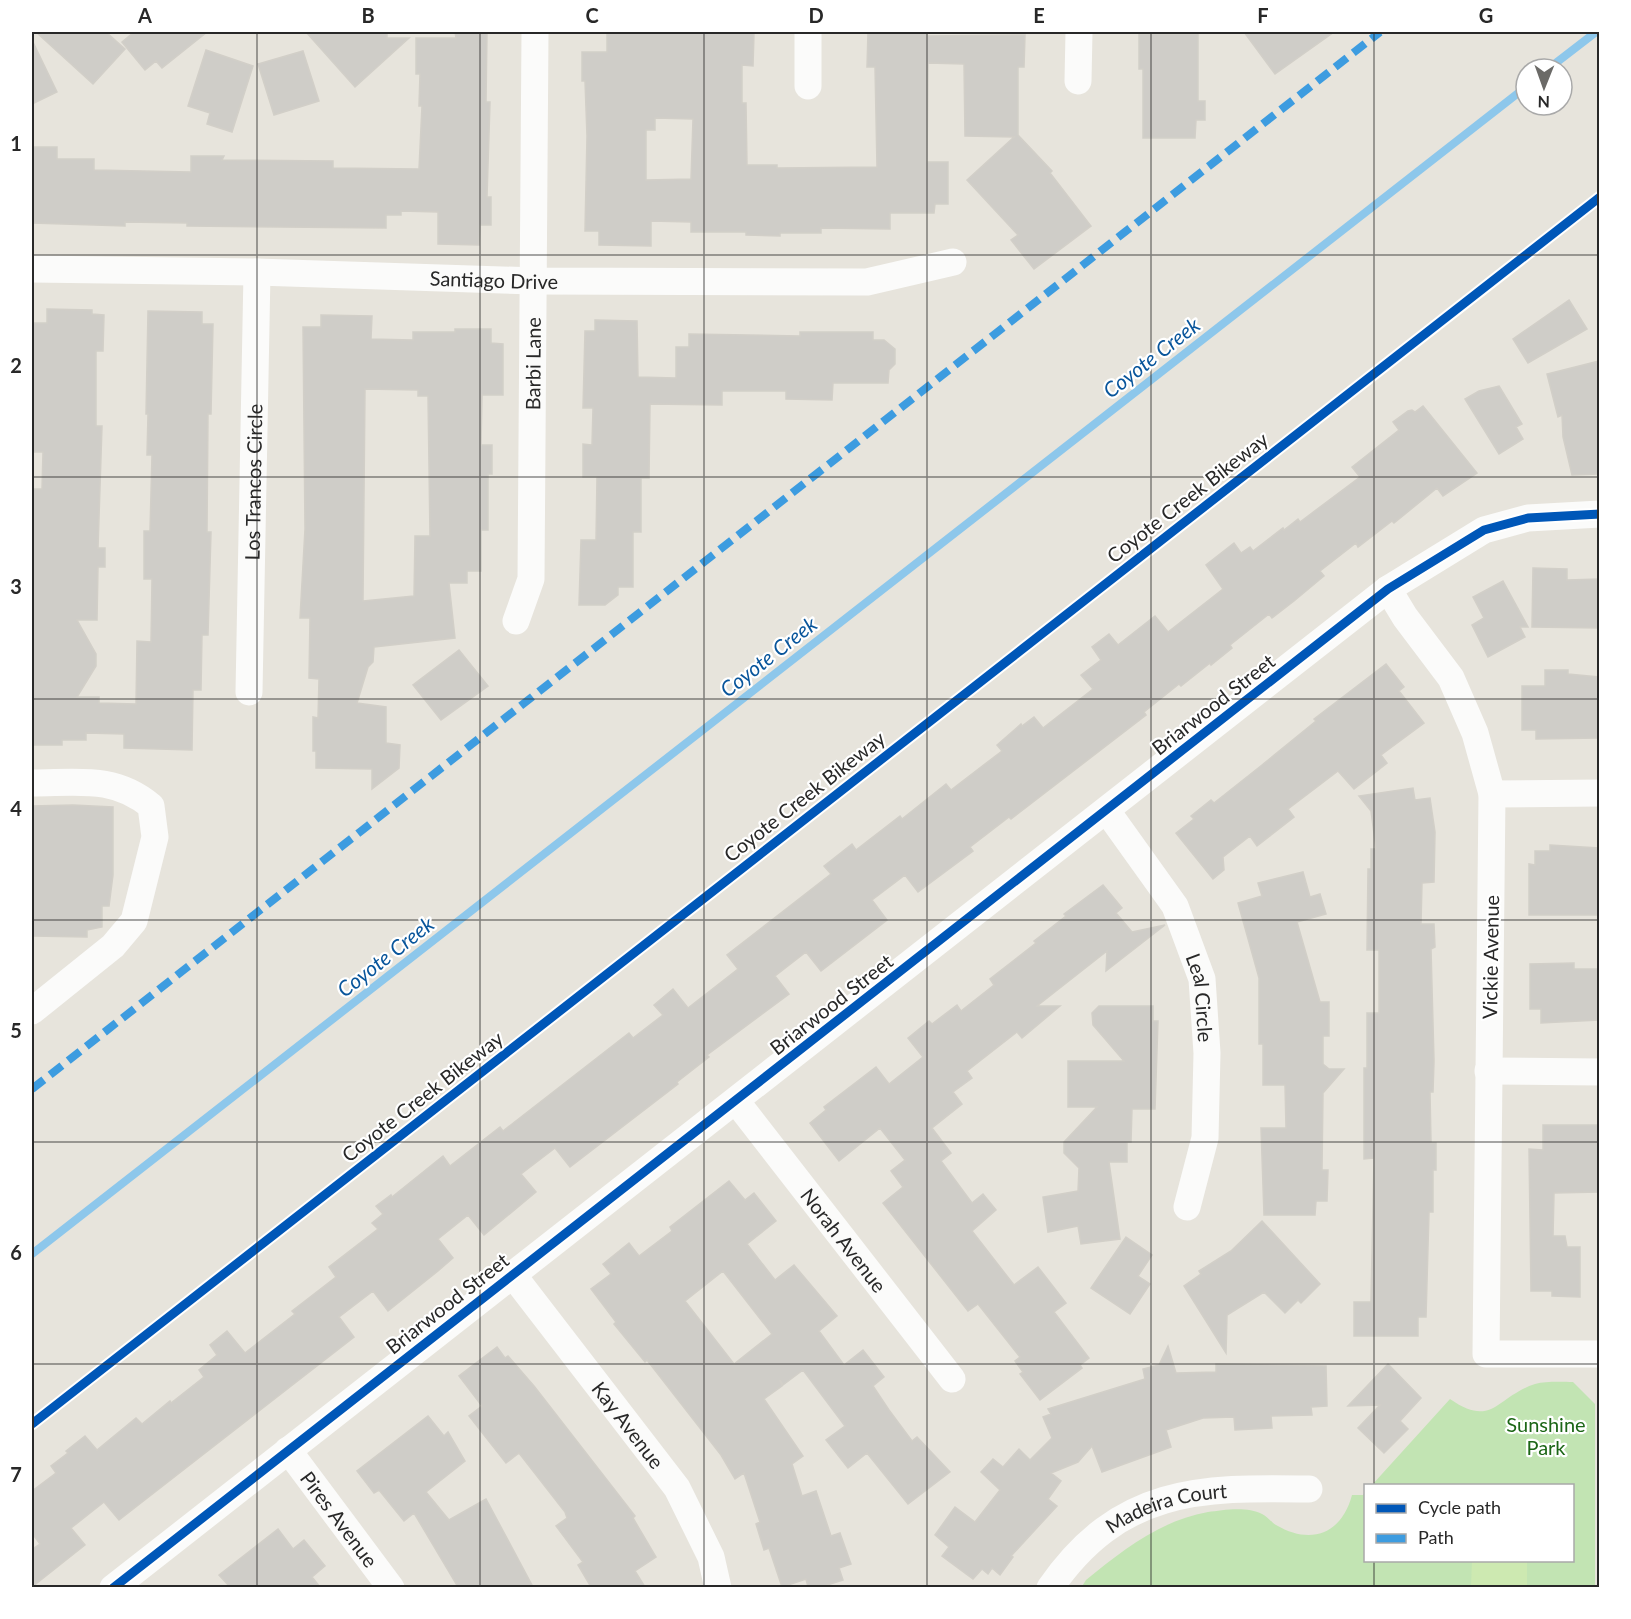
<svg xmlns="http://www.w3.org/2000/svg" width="1631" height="1619" viewBox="0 0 1631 1619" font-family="Lato,sans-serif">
<rect width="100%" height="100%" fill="#e7e4dc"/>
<path fill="#c2e4b3" d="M1573,1382L1595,1404V1587L1081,1588L1086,1580C1123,1550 1159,1521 1208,1512C1223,1510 1247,1506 1262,1514C1267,1516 1271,1522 1276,1525C1312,1546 1342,1533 1352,1495H1363L1365,1492L1366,1560H1572V1486L1372,1485L1450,1399C1493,1429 1497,1396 1535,1384C1546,1381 1562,1382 1573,1382Z"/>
<path fill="#cde9b1" d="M1472,1561H1527V1587L1471,1586Z"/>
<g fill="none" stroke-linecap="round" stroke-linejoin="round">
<path stroke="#8dc7eb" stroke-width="8" d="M1548,69L1596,32
M32,1254L1526,87"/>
</g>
<path fill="#cfcdc8" stroke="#d2cfc8" stroke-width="1.5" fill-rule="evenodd" d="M36,32H106L125,49L93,84Z
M134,32H207L162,68L156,61L145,70L122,42Z
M306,32H387V38H409L355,87Z
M455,32H487L486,102H490L487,197H491V225H480L479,245L438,244V212L401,211V215H386V228L187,226V223L125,222V226L32,223V147H57V159H94V170L191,172V156H224L222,160L333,161V168L419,169L422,106H419L420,74H416V38H456Z
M607,32L754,33L753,66L742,65V103H746L747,165H777V168L877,167L875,67H867L868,32L927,33V36L1025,35L1024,67H1018V135L1052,171L1050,173L1091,226L1034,269L1011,240L1018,235L967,180L1014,137L965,136L964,64L928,63L927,162H948V204H935L934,213H890V229L821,228V233H780V236L746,235V232H691V222L651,221V246L599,245V231H585L587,136L585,81H582V52H607ZM655,118L693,119L691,179L646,180V130H655Z
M1244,32H1334L1275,74Z
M1139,34H1198V101H1205V120H1196L1195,138H1143V69H1139Z
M32,40L57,92L32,104Z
M206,50L253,66L232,132L207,124L210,113L188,106Z
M303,51L319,101L274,115L258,64Z
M1569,300L1587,329L1528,363L1513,339Z
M47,309L92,310V314L104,315L103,351H96V426H102L98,548H105V567H98L97,620H77L96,654V666L77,697H99V703L136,704L137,641L151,642L152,579H144V531H150L152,455H147L148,414H146L148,311L202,312V324H213L211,414H208L207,532H211L208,635H202L201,690H193L192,750L124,748V734L86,733V740H62V745H32V489H42L43,452H33V323H47Z
M321,315L372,316L371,339L413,340V332H455V329H491V343L503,344V395H482L481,445H492V474H488V530H481V571H467V583H449L455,638L374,647L373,662L368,667L357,703L386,707V743L400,745L399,768L372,789V769L316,768V751H313V717L318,718L319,679L309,678L310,618H300L305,529L303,327H321ZM365,389L418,390V396H428L430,536H415L414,596L363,601Z
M595,320L637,321L638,377L676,378V347H689V334L800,336V332H873V340H884L895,349V364L889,370L888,383H833L832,400L786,399V391H722V405L650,404L649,478H641V532H633V587H618V595L605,605H579L581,540H596L597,477H583V444L592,445L593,408H583L585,331H595Z
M1599,361V474L1572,475L1563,437L1562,415L1558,417L1547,374Z
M1499,386L1522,424L1516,427L1523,439L1499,454L1465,399L1479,391Z
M1423,406L1477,473L1443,496L1437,488L1394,523L1392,521L1358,547L1356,543L1320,571L1324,576L1294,601L1272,618L1269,614L1230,645L1232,648L1211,665L1210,663L1181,686L1179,684L1144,712L1146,715L1011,819L1009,817L970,847L973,851L918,892L905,875L872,900L887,920L821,971L806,952L775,976L789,994L707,1055L709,1057L677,1082L678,1084L570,1167L555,1148L521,1174L536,1192L484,1235L468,1215L438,1239L453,1258L438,1271L388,1311L373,1291L339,1317L354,1337L119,1520L104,1502L71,1528L85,1545L32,1587V1544L34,1548L40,1544L32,1533V1491L56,1473L51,1466L68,1453L66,1451L85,1436L97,1450L136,1418L142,1424L170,1401L171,1403L204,1377L199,1370L217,1355L210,1345L227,1331L245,1353L295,1314L292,1311L336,1277L329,1267L378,1229L372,1223L383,1214L376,1206L391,1195L392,1197L443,1156L450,1166L500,1127L503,1131L629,1033L633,1038L663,1015L654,1005L673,989L688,1008L738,969L727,955L831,874L824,866L852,844L856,850L900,816L902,819L946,784L951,790L1002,751L997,745L1021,724L1022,726L1034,717L1043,728L1093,689L1081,675L1101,660L1092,647L1109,634L1118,645L1155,616L1168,632L1223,589L1206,565L1234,543L1241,553L1250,547L1253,551L1283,528L1284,530L1298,519L1300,522L1360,477L1352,467L1399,430L1393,422L1408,411L1412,410L1415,412Z
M1533,568L1567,569V580L1599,579V628L1532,627Z
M1503,581L1528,627H1520L1525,637L1488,657L1472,625L1484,618L1473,597Z
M459,650L488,686L441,720L413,685Z
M1386,664L1404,687L1399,691L1424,723L1381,755L1387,763L1354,789L1338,771L1288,809L1294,817L1257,846L1250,836L1223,857L1224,870L1213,879L1176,833L1194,819L1191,816L1211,800L1214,803L1262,765L1316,721L1314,719Z
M1545,670H1568V674L1599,677V738L1536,739V730H1522V686H1545Z
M1413,788L1415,800L1430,798L1435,832L1434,882L1422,883L1421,924H1434L1435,947L1431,949L1434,1061L1433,1092H1430L1431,1143H1436V1170H1433V1212H1429L1426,1317H1418V1336H1354V1302H1371L1374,1158L1364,1159V1068H1367V1013H1379V950H1367L1368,869H1371V849H1376L1371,811L1359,796Z
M73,805L113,807V875L109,906H102V927L87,930V937L32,936V806Z
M1550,845L1599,848V915H1529V864L1535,865V851H1550Z
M1303,872L1310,897L1320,894L1326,914L1297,922L1320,1002H1329V1036H1323V1064L1329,1069H1344L1323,1093L1322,1170H1328L1327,1201H1316L1315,1215H1264L1261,1128H1286L1285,1085H1263V1044H1259V978L1238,903L1262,896L1258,883Z
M1103,885L1122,908L1116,913L1132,932L1165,925L1106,971L1107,951L1037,1006H1060L1022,1038L1017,1032L967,1071L972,1078L953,1092L962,1104L932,1128L951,1153L941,1161L972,1203L983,1194L996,1210L972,1231L1014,1285L1038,1267L1066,1303L1054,1312L1089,1358L1080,1365L1082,1368L1040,1400L1020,1374L1023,1372L1015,1361L1020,1357L978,1304L968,1311L883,1203L903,1187L891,1171L905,1160L880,1128L839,1161L810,1123L826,1110L824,1107L876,1067L889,1084L923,1057L908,1038L929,1021L932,1024L957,1005L961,1011L994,985L990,979L1036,943L1034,941L1066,916L1064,914Z
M1574,963V969H1599V1020L1541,1023V1009H1530V964Z
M1099,1006H1153V1021H1158L1155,1109H1132L1131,1142H1127V1162H1109L1120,1239L1081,1244L1078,1226L1048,1232L1043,1197L1078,1191L1079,1168L1064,1153V1142L1097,1107H1068V1061H1124L1093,1025L1092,1013Z
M1543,1125H1599V1192L1554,1193L1553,1236H1565L1567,1247H1580V1297L1552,1296V1291H1531L1529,1149L1543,1150Z
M729,1181L745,1200L754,1193L776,1221L747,1244L775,1280L794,1265L837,1316L819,1331L844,1365L863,1350L884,1377L873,1386L889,1410L912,1441L917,1437L950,1472L908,1504L867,1453L848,1468L826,1440L845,1426L803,1370L783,1385L780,1380L782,1386L764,1399L803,1456L792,1464L802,1496L816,1491L831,1536L840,1533L851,1564L839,1568L843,1580L821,1587H808L806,1579L782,1587L769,1548L764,1550L756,1524L760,1522L744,1473L735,1479L721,1455L647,1360L645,1362L614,1324L616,1322L591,1289L611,1274L603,1264L629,1243L639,1256L672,1231L670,1227ZM723,1271L772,1334L734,1364L685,1301Z
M1262,1221L1320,1284L1301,1303L1298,1300L1285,1313L1264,1292L1227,1315L1226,1353L1184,1286L1201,1274L1199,1271L1231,1251Z
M1126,1237L1152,1255L1138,1276L1150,1284L1130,1314L1091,1288Z
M1168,1346L1176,1373L1216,1372V1364L1326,1366L1327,1406L1311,1407L1312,1415L1271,1416L1272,1428L1235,1430L1234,1417L1203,1418L1166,1430L1171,1447L1102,1472L1092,1446L1078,1462L1051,1473L1061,1481L1048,1499L1057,1506L1011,1556L1013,1557L1000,1575L992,1568L988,1574L982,1569L973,1579L942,1556L949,1547L935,1535L955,1507L975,1522L1000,1490L981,1472L993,1459L1003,1467L1019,1449L1030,1460L1052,1438L1043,1417L1051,1414L1048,1409L1145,1379L1143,1369L1159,1365Z
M497,1347L505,1358L508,1356L534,1386L635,1516L633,1518L656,1557L635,1571L645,1587H591L578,1565L583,1562L556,1526L567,1518L565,1512L519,1453L506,1463L469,1416L482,1406L459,1376Z
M1388,1364L1421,1398L1400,1421L1408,1429L1384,1453L1358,1428L1380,1405L1348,1406Z
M428,1416L444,1436L448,1432L465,1461L426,1492L449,1520L486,1499L533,1587H458L414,1513L404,1521L379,1490L374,1493L357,1471Z
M278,1529L293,1549L304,1540L325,1566L312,1577L320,1587H230L219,1575Z"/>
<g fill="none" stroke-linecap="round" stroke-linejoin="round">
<g stroke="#fbfbfa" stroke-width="27">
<path d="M1078,81L1079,32"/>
<path d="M808,86V32"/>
<path id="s1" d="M32,269L257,272L535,281L867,282L953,262"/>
<path d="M1388,589L1405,617L1451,678L1475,733L1492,794L1486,1354H1600"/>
<path id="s2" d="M516,621L531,579L535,32"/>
<path id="s3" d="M249,692L257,272"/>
<path d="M32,783C77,783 114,775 151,806L155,837L134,921L113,946L32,1011"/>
<path d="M1492,794L1600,793"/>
<path id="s4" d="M1107,811L1175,906L1202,979L1207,1053L1205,1138L1187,1207"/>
<path d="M1488,1071L1600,1072"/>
<path id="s5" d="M736,1101L952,1379"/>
<path id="s6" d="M513,1275L677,1488L711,1557L718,1588"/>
<path id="s7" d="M288,1450L391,1588"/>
<path d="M113,1588L1388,589L1484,530L1528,518L1600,514"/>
<path id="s8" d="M1050,1588C1119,1488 1199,1487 1309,1489"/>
</g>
<path stroke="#3d9ce0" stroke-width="8" stroke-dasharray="15 8" stroke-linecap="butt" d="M32,1089L1380,32"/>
<defs>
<path id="cycleway" d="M32,1424L1600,197
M113,1588L1388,589L1484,530L1528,518L1600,514"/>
</defs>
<use href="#cycleway" stroke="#fff" stroke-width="13"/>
<use href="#cycleway" stroke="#0057b8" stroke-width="9"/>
</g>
<path fill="none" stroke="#282828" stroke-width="1.5" stroke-opacity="0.55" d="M257,32V1588M480,32V1588M704,32V1588M927,32V1588M1151,32V1588M1374,32V1486M32,255H1600M32,477H1600M32,699H1600M32,920H1600M32,1142H1600M32,1364H1600M1374,1560V1588"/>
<g text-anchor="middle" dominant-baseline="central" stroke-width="4.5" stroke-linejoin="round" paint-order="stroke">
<g font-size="20" fill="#282828" stroke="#fff">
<text stroke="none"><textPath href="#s1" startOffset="462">Santiago Drive</textPath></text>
<text stroke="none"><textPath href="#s2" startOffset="260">Barbi Lane</textPath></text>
<text stroke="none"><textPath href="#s3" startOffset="210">Los Trancos Circle</textPath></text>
<text transform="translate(1187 497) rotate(-38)">Coyote Creek Bikeway</text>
<text transform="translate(1213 704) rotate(-38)">Briarwood Street</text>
<text transform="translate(804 796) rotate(-38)">Coyote Creek Bikeway</text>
<text transform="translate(1490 957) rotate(-89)">Vickie Avenue</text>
<text stroke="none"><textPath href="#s4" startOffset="213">Leal Circle</textPath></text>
<text transform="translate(831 1004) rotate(-38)">Briarwood Street</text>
<text transform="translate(422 1096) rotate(-38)">Coyote Creek Bikeway</text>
<text stroke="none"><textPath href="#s5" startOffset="176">Norah Avenue</textPath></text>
<text transform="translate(447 1303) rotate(-38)">Briarwood Street</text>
<text stroke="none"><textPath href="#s6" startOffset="189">Kay Avenue</textPath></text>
<text stroke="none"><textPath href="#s8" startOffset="147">Madeira Court</textPath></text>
<text stroke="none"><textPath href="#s7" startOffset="86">Pires Avenue</textPath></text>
</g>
<g font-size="20" fill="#1c6616" stroke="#fff">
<text x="1546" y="1424">Sunshine<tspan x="1546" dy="23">Park</tspan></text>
</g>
<g font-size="21" font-style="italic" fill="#08559b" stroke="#fff">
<text transform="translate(1151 357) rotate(-38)">Coyote Creek</text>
<text transform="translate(768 656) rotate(-38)">Coyote Creek</text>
<text transform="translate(385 956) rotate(-38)">Coyote Creek</text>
</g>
</g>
<rect width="1631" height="1619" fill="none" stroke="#ffffff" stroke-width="66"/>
<rect x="1364" y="1484" width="210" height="78" fill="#ffffff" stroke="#a9a9a9" stroke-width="1.5"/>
<rect x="1376" y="1504" width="30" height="9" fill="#0057b8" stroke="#a9a9a9" stroke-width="1.5"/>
<text x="1418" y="1514" font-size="18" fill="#282828">Cycle path</text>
<rect x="1376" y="1534" width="30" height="9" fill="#3d9ce0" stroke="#a9a9a9" stroke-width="1.5"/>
<text x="1418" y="1544" font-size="18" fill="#282828">Path</text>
<g transform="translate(1544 87) rotate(181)"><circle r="28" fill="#ffffff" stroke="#a9a9a9" stroke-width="1.5"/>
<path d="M0-4.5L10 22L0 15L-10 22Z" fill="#6b6a67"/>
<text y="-9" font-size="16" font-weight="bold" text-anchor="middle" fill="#282828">N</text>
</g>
<rect x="33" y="33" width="1565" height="1553" fill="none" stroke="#282828" stroke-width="2"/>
<g font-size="20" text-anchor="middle" font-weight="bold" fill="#282828">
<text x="145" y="23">A</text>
<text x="368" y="23">B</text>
<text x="592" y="23">C</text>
<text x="816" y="23">D</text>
<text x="1039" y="23">E</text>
<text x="1263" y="23">F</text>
<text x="1486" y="23">G</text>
<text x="16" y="151">1</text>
<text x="16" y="373">2</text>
<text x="16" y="594">3</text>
<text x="16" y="816">4</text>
<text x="16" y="1038">5</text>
<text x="16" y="1260">6</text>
<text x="16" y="1482">7</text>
</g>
</svg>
